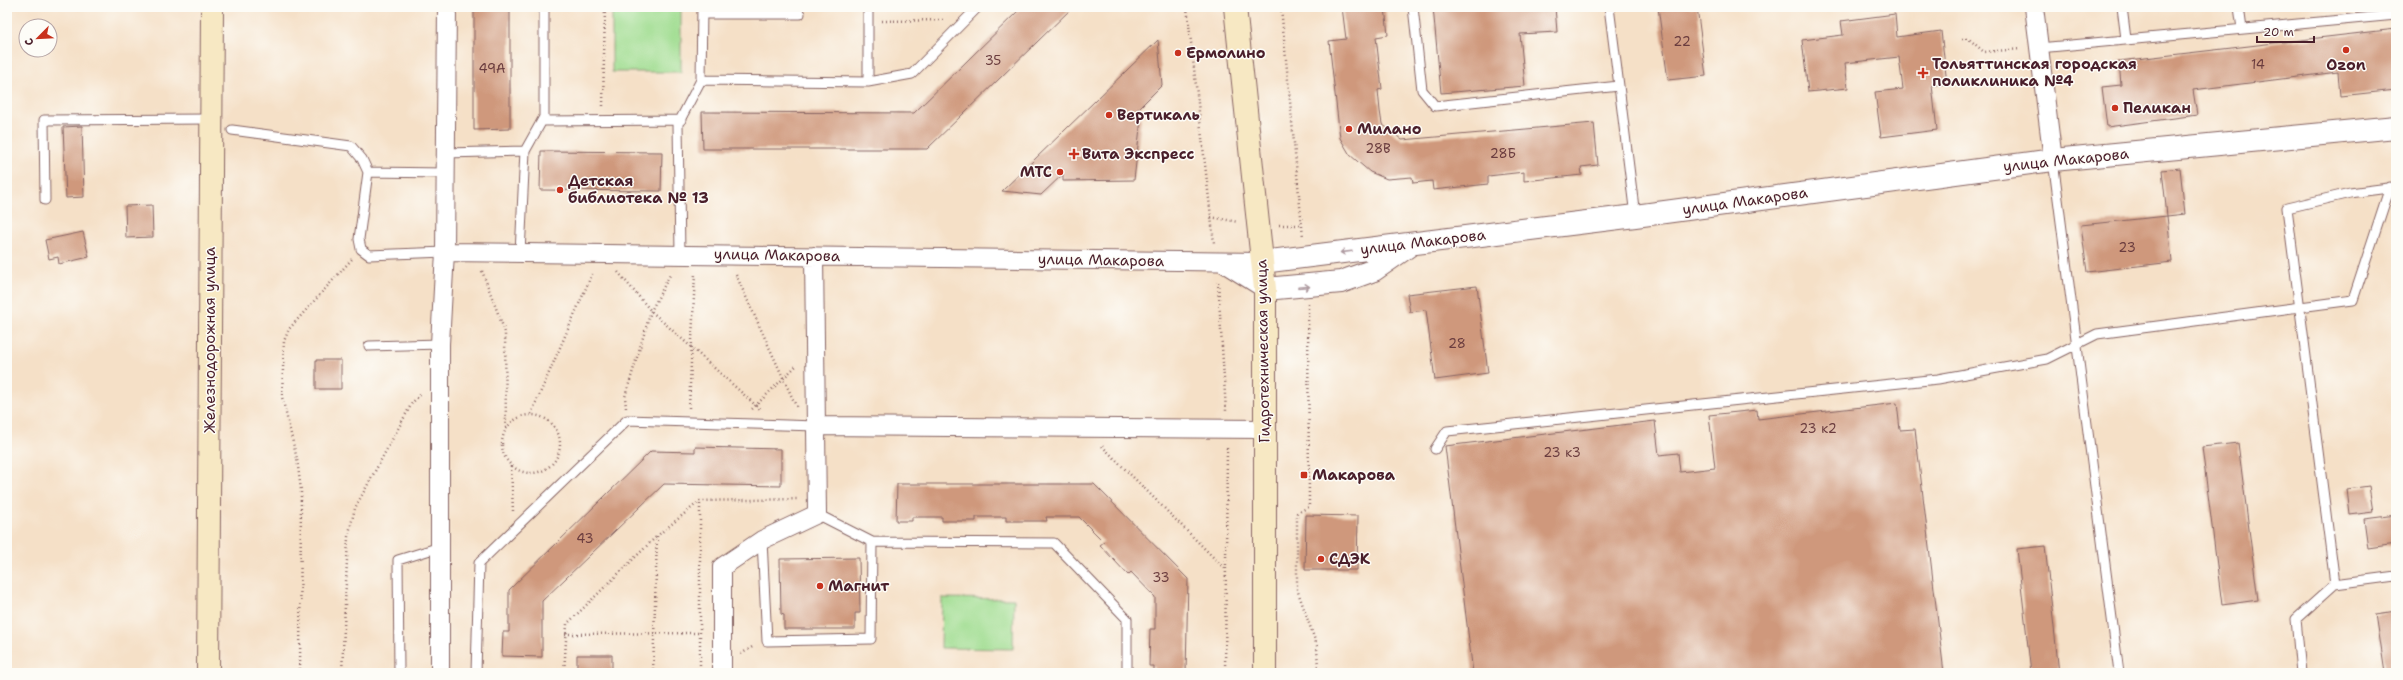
<svg xmlns="http://www.w3.org/2000/svg" width="2403" height="680" viewBox="0 0 2403 680" font-family="'Shantell Sans',sans-serif">
<rect width="100%" height="100%" fill="#fdfcf7"/>
<filter id="ink" filterUnits="userSpaceOnUse"><feTurbulence type="fractalNoise" baseFrequency=".025" numOctaves="2"/><feDisplacementMap in="SourceGraphic" scale="8" xChannelSelector="R" yChannelSelector="G"/><feConvolveMatrix kernelMatrix="1 2 1 2 8 2 1 2 1" color-interpolation-filters="sRGB"/></filter>
<filter id="wash" filterUnits="userSpaceOnUse"><feTurbulence type="fractalNoise" baseFrequency=".012" numOctaves="4" result="noise"/><feDisplacementMap in="SourceGraphic" scale="16" xChannelSelector="R" yChannelSelector="G"/><feGaussianBlur stdDeviation="0.9" result="paint"/><feColorMatrix in="noise" values="0 0 0 0 0 0 0 0 0 0 0 0 0 0 0 0 0 1.4 0 .05"/><feComposite in="paint" operator="in"/></filter>
<g filter="url(#wash)">
<rect width="100%" height="100%" fill="#f5e0c7"/>
<path fill="#a0dd91" stroke="#757e5e" d="M612,7H681V72H612Z
M942,598L1014,599L1013,649L941,648Z"/>
<g id="blocks">
<path fill="#cf987b" d="M474,7H510V129L474,130Z
M1022,7H1073L927,149H703L702,112L914,113Z
M1342,7H1385L1388,35L1376,37L1382,89L1378,90L1380,111L1382,124L1402,140L1594,123L1598,165L1581,167L1582,175L1524,181V172L1488,176V184L1433,190L1432,181L1413,183L1412,177L1387,179L1370,172L1350,155L1340,138L1329,41L1346,39Z
M1433,7H1555L1557,32L1520,34L1525,86L1441,93Z
M1658,7H1697L1706,76L1668,80Z
M1895,14L1897,37L1941,31L1947,84L1932,85L1937,130L1881,137L1875,92L1903,89L1899,57L1845,63L1848,88L1808,92L1802,40L1843,35L1841,21Z
M2396,29V90L2340,96L2338,72L2193,90L2197,115L2107,127L2102,87L2121,85L2119,61Z
M1158,40L1162,85L1135,112L1141,119L1134,180L1063,181V174L1041,195L1002,191Z
M82,126L84,197L66,198L63,127Z
M541,151L662,152L661,191L540,190Z
M2180,168L2185,214L2167,216L2162,170Z
M152,205L153,237L126,238L125,206Z
M2167,216L2172,262L2087,272L2081,225Z
M83,232L89,257L59,264L58,257L49,259L45,240Z
M1477,286L1488,373L1435,380L1426,310L1410,312L1407,294Z
M316,360H341V389H316Z
M1897,403L1900,430L1915,429L1944,673H1473L1445,446L1655,421L1659,455L1678,453L1680,472L1715,468L1709,415L1757,410L1758,419Z
M2238,443L2258,600L2222,605L2202,447Z
M695,447L781,449V486L664,484L542,601V657L502,656L503,632H509V590L651,451L695,452Z
M897,484H1094L1188,579L1186,673H1154V666H1149L1150,629H1155V597L1131,572L1128,575L1100,545L1104,542L1079,517H1046L1047,521H1006V517H976V521H942V517H912V521H896Z
M2369,486L2373,512L2350,515L2347,489Z
M1306,515L1358,516L1357,570H1305Z
M2396,515V544L2368,548L2364,519Z
M2045,546L2059,673H2031L2017,549Z
M859,558L860,613H855V629H784V615L781,614L780,559Z
M2396,611V673H2385L2376,614Z
M577,655H612V673H577Z"/>
</g>
</g>
<g filter="url(#ink)">
<use href="#blocks" fill-opacity="0" stroke="#866362" stroke-width="1"/>
<g fill="none" stroke-linecap="round" stroke-linejoin="round">
<defs>
<path id="service" d="M868,7V82
M1413,7L1422,90L1435,106L1619,86L1635,216
M1609,7L1619,86
M2122,7L2126,39
M2239,7L2242,29
M702,14H800
M2039,48L2396,15
M701,80L868,82L912,74L978,7
M542,121L681,120
M232,130L351,146L362,159L368,172L359,239L361,249L369,255L445,252
M525,151L544,117V7
M446,153L525,151L520,253
M2053,160L2119,673
M368,172L446,173
M45,200L44,120L211,119
M680,254L678,124L701,80L702,7
M369,346L440,344
M1435,449L1447,431L1938,379L2047,359L2097,334L2353,300L2390,187
M817,514L872,542L1054,543L1127,619V673
M762,540L767,641L871,639L872,542
M2335,584L2396,576
M399,673L398,560L440,547
M476,673L479,563L627,420L816,426
M2301,673L2296,619L2335,584L2287,208L2350,193L2396,187"/>
<path id="minor" d="M2034,7L2053,160
M445,252L1262,262
M1222,262L1265,289
M816,426L1265,429
M440,673V344L445,252L447,7
M722,673V567L762,540L817,514L814,256"/>
<path id="tertiary" d="M1262,262L1635,216L2053,160L2396,127
M1265,289L1341,282L1374,270L1410,245"/>
<path id="secondary" d="M1235,7L1265,289V673
M208,673L212,7"/>
</defs>
<use href="#service" stroke="#866362" stroke-width="11"/>
<use href="#minor" stroke="#866362" stroke-width="20"/>
<use href="#tertiary" stroke="#866362" stroke-width="24"/>
<use href="#secondary" stroke="#866362" stroke-width="24"/>
<path stroke="#866362" stroke-width="2.5" stroke-dasharray="1 3" stroke-linecap="butt" d="M1187,7L1214,243
M1281,7L1303,237
M882,21L945,20
M1962,39H1969L1984,52L2021,49
M603,106L605,7
M1211,217L1238,222
M1279,225H1301
M482,271L505,332L506,428
M618,272L651,311L761,410
M736,275L797,408
M1218,282L1226,411
M1308,304L1309,507L1297,513V589L1317,646L1318,673
M626,408L625,397L651,311L671,273
M689,408L695,273
M752,409L797,365
M531,414L593,272
M502 444a29 29 0 1 1 58 0a29 29 0 1 1-58 0Z
M1102,446L1226,570
M511,466L513,511
M565,634L700,633
M741,654L754,646
M653,670L659,673
M300,673L301,490L297,459L282,397L284,341L289,329L352,259
M342,673L348,537L355,508L412,403L422,393
M564,673L567,624L657,536
M653,673L657,536L700,501L799,499
M700,673V502
M1225,673L1227,448"/>
<use href="#service" stroke="#fff" stroke-width="9"/>
<use href="#minor" stroke="#fff" stroke-width="18"/>
<use href="#tertiary" stroke="#fff" stroke-width="22"/>
<use href="#secondary" stroke="#f7e8c3" stroke-width="22"/>
</g>
<defs><path id="oneway-shaft" d="M-6 0H5M1.5-3L5.5 0L1.5 3" fill="none" stroke-width="1.6" stroke-linecap="round" stroke-linejoin="round"/></defs>
<g stroke="#ae9aa0">
<use href="#oneway-shaft" transform="translate(1346 252) rotate(173)"/>
<use href="#oneway-shaft" transform="translate(1304 287) rotate(-4)"/>
</g>
</g>
<g fill="#c8321e" stroke="#fdfcf7" stroke-width="1.5">
<circle cx="2346" cy="50" r="4"/>
<circle cx="1178" cy="53" r="4"/>
<path d="M1921 67h4v4h4v4h-4v4h-4v-4h-4v-4h4z"/>
<circle cx="2115" cy="108" r="4"/>
<circle cx="1109" cy="115" r="4"/>
<circle cx="1349" cy="129" r="4"/>
<path d="M1072 148h4v4h4v4h-4v4h-4v-4h-4v-4h4z"/>
<circle cx="1060" cy="172" r="4"/>
<circle cx="560" cy="190" r="4"/>
<rect x="1300" y="471" width="8" height="8" rx="2"/>
<circle cx="1321" cy="559" r="4"/>
<circle cx="820" cy="586" r="4"/>
</g>
<g text-anchor="middle" dominant-baseline="central" stroke-width="3" stroke-linejoin="round" paint-order="stroke">
<g font-size="13" fill="#6b3d3f">
<text x="1682" y="41">22</text>
<text x="993" y="60">35</text>
<text x="2258" y="64">14</text>
<text x="492" y="68">49А</text>
<text x="1378" y="148">28В</text>
<text x="1503" y="153">28Б</text>
<text x="2127" y="247">23</text>
<text x="1457" y="343">28</text>
<text x="1818" y="428">23 к2</text>
<text x="1562" y="452">23 к3</text>
<text x="585" y="538">43</text>
<text x="1161" y="577">33</text>
</g>
<g font-size="15" font-weight="bold" fill="#4a1f2b" stroke="#fdfcf7" text-anchor="start">
<text x="1186" y="53">Ермолино</text>
<text x="1932" y="64">Тольяттинская городская<tspan x="1932" dy="17">поликлиника №4</tspan></text>
<text x="2346" y="65" text-anchor="middle">Ozon</text>
<text x="2123" y="108">Пеликан</text>
<text x="1117" y="115">Вертикаль</text>
<text x="1357" y="129">Милано</text>
<text x="1082" y="154">Вита Экспресс</text>
<text x="1052" y="172" text-anchor="end">МТС</text>
<text x="568" y="181">Детская<tspan x="568" dy="17">библиотека № 13</tspan></text>
<text x="1312" y="475">Макарова</text>
<text x="1329" y="559">СДЭК</text>
<text x="828" y="586">Магнит</text>
</g>
<g font-size="15" fill="#4a1f2b" stroke="#fdfcf7">
<text transform="translate(2066 160) rotate(-6)">улица Макарова</text>
<text transform="translate(1745 201) rotate(-8)">улица Макарова</text>
<text transform="translate(1423 242) rotate(-7)">улица Макарова</text>
<text transform="translate(777 255) rotate(1)">улица Макарова</text>
<text transform="translate(1101 260) rotate(1)">улица Макарова</text>
<text transform="translate(210 340) rotate(-90)">Железнодорожная улица</text>
<text transform="translate(1263 351) rotate(-91)">Гидротехническая улица</text>
</g>
</g>
<rect width="2403" height="680" fill="none" stroke="#fdfcf7" stroke-width="24"/>
<g transform="translate(38 38) rotate(246)"><circle r="19" fill="#fdfcf7" stroke="#b5a4a5"/>
<path d="M0-3L7 15L0 10L-7 15Z" fill="#c8321e"/>
<text y="-6" font-size="11" font-weight="bold" text-anchor="middle" fill="#4a1f2b">С</text>
</g>
<path d="M2257 36v6h57v-6" fill="none" stroke="#4a1f2b" stroke-width="2"/>
<text x="2263" y="36" font-size="12" fill="#4a1f2b" stroke="#fdfcf7" stroke-width="3" paint-order="stroke">20 m</text>
</svg>
